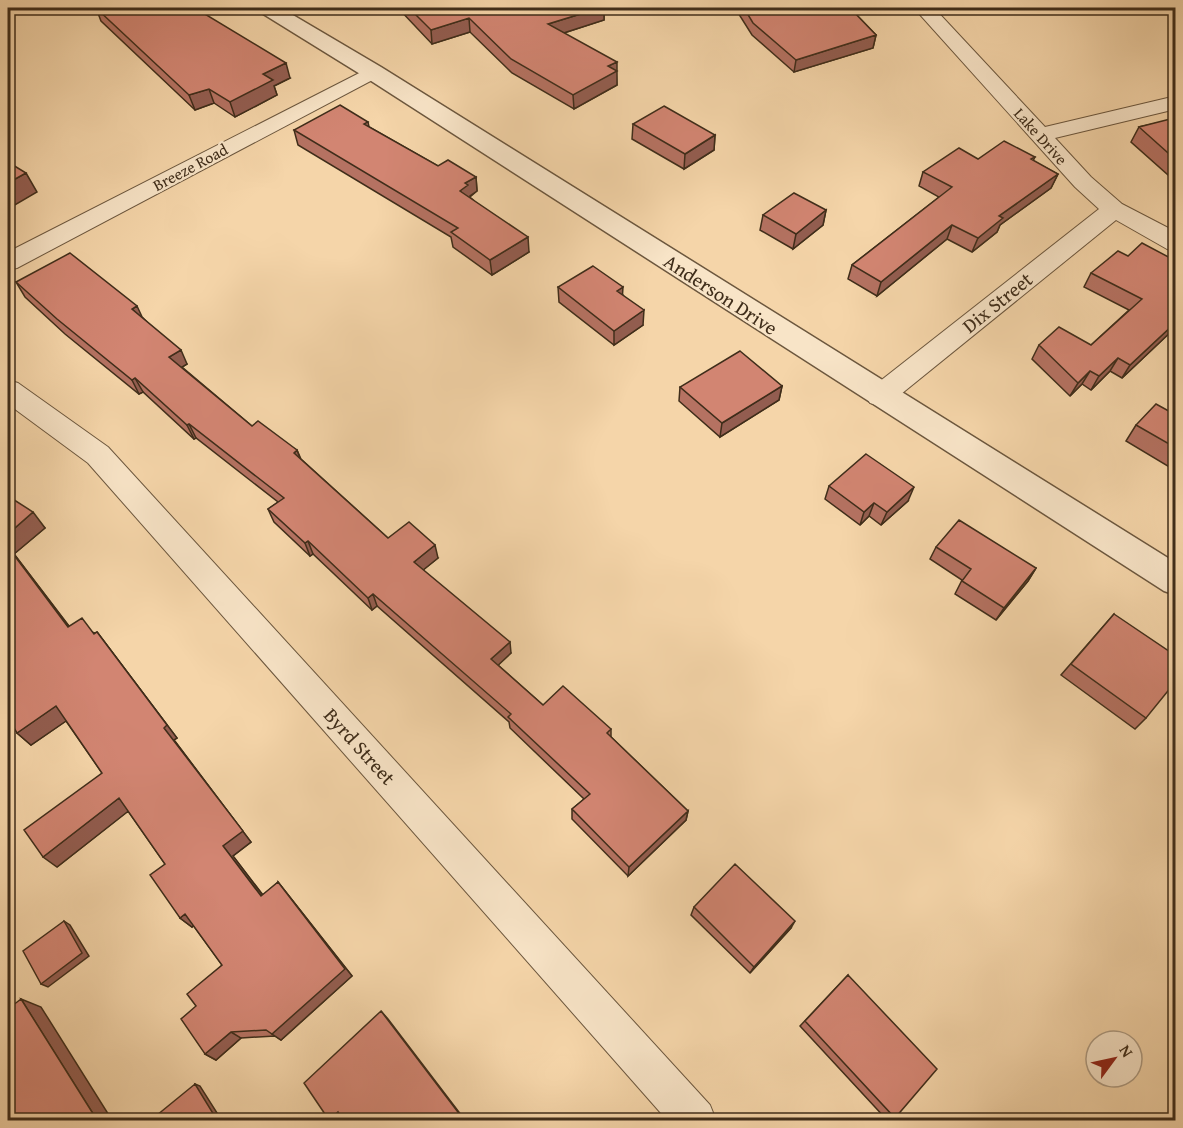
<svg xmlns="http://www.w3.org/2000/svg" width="1183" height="1128" viewBox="0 0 1183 1128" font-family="'Gentium Book Plus',serif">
<rect width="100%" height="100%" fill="#f5d5a9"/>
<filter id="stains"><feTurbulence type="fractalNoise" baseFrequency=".00333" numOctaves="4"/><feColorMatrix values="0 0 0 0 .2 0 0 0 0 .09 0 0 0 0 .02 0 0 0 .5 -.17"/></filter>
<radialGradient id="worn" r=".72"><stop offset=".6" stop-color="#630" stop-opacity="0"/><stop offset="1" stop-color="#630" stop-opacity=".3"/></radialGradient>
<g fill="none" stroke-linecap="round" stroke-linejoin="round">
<defs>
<path id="minor" d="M914,8H934L1045,127L1176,96V109L1055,138L1091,177L1122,204L1176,232V251L1167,249L1116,220L890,403L880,406L870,403L866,396L870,389L1099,209L1075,187Z
M373,66L380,68L384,72L380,76L17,268L8,270V252Z
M8,380L18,383L108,447L710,1105L716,1120H667L88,463L8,404Z"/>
<path id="tertiary" d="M257,8H281L381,67L1176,563V595L1164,591L365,77L260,12Z"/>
</defs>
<use href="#minor" stroke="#6c573e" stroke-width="2"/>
<use href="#tertiary" stroke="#6c573e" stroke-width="3"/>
<use href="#minor" fill="#f8e4c7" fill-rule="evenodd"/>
<use href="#tertiary" fill="#f8e4c7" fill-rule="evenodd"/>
</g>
<path fill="#b57262" stroke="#3f2d1a" stroke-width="1.5" d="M96,8L290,78L274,86L277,95L235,117L214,103L195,110L101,21Z
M398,8H604V20L564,33L616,70L617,85L574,109L512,73L470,32L432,44Z
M735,8H850L876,35L873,48L794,72L752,35Z
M1176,119V182L1131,142L1139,127Z
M368,122L369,127L438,166L476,177L477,191L470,197L529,252L492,275L453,247L451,237L298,145L294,130Z
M633,124L715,135L714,150L684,169L632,139Z
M1035,157L1033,161L1058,174L1051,188L1000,225L997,232L972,252L947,239L877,296L848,279L852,265L939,197L919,186L923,172L978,159Z
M826,210L823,225L793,249L760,230L763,215Z
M1128,256L1176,261V327L1122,378L1110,371L1091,390L1082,384L1070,396L1032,359L1039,345H1091L1129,310L1084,287L1091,273Z
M16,282L143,318L187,364L182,367L252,426L297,450L301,459L388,538L438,558L423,570L511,653L498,665L543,705L611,729V737L688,811L686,820L628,876L572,819V809L584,799L510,728L509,722L377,606L372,610L313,554L310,556L274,522L268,509L278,502L196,438L194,439L143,392L139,394L65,334L25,297Z
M558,287L623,295L643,325L614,345L559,302Z
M782,386L779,400L720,437L679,401L680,387Z
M1176,415V471L1126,441L1136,425Z
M829,486L908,501L881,525L869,516L860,525L825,499Z
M8,496L45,528L14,554L69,626L95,633L97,632L177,738L174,740L251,842L233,856L263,895L278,882L352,976L281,1040L275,1036L241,1038L216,1060L205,1054L196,1006L222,965L193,925L192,927L180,918L165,864L128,811L57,867L102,773L66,721L31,745L17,733Z
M936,547L1036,568L1028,581L996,620L955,594L962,580L930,559Z
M1114,614L1146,718L1135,729L1061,675Z
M694,907L791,928L750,973L691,915Z
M848,975L895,1118L889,1120H887L800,1026Z"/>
<path fill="#935d50" stroke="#3f2d1a" stroke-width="1.5" d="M600,8H604V20L548,38V24Z
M469,18L470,32L432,44L431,30Z
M876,35L873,48L794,72L796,60Z
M617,62V85L574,109L573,95L608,66Z
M286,63L290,78L274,86L277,95L235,117L230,102L263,74Z
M209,89L214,103L195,110L189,95Z
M715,135L714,150L684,169L685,154Z
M26,173L37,192L8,209V183Z
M1058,174L1051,188L1000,225L997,232L972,252L978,238L999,216Z
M476,177L477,191L470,196V200L460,191L465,183Z
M826,210L823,225L793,249L796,234Z
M952,225L947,239L877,296L881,282Z
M528,237L529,252L492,275L490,260Z
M623,287L622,302L617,291Z
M137,306L144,321L132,309Z
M644,310L643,325L614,345V331Z
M1176,322V327L1122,378L1130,365Z
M181,350L187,364L176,371L169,357Z
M1118,358L1110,371L1091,390L1099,376Z
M1090,371L1082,384L1070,396L1078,383Z
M135,378L143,392L139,394L132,380Z
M782,386L779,400L720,437L722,423Z
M189,424L196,438L194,439L187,425Z
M297,450L302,464L294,453Z
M914,487L908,501L881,525L887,512Z
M874,503L869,516L860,525L864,512Z
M33,512L45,528L14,554L80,641L68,627L8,547V534Z
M308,541L313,554L310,556L305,543Z
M435,545L438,558L417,575L414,562Z
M1036,568L1028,581L996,620L1004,608Z
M373,594L377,606L372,610L368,598Z
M97,632L177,738L174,740L251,842L233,856L270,905L261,896L223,846Z
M510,642L511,653L493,670L491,659Z
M56,706L69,719L31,745L17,733Z
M119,798L131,809L57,867L43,857Z
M688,811L686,820L628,876L629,867Z
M278,882L352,976L281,1040L272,1034Z
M185,914L196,923L192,927L180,918Z
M64,921L70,925L89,956L48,987L41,984Z
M795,921L791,928L750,973L754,967Z
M21,999L41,1007L112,1120H97Z
M381,1011L388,1019L465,1120H464Z
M231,1032L241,1038L216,1060L205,1054Z
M195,1084L200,1086L219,1116L214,1120H207Z
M338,1112L343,1120H329Z"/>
<path fill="#d28572" stroke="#3f2d1a" stroke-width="1.5" d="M96,8H195L286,63L263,74L273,80L230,102L209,89L189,95Z
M409,8H600L548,24L617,62L608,66L617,71L573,95L511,59L469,18L431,30Z
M744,8H850L876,35L796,60L753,23Z
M340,105L368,122L364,124L438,166L448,160L476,177L465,183L468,185L460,191L528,237L490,260L451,232L458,228L294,130Z
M664,106L715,135L685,154L633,124Z
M1174,118L1176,119V160L1139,127Z
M1004,141L1035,157L1031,159L1058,174L999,216L1003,218L978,238L952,225L881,282L852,265L952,187L923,172L959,148L978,159Z
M8,162L26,173L8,183Z
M794,193L826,210L796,234L763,215Z
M1142,243L1176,261V322L1130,365L1118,358L1099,376L1090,371L1078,383L1039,345L1059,327L1091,345L1142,299L1091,273L1118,251L1128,256Z
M70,253L137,306L132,309L181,350L169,357L252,426L258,421L297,450L294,453L388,538L409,522L435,545L414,562L510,642L491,659L543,705L563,686L611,729L607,733L688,811L629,867L572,809L590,794L508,717L511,714L373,594L368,598L308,541L305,543L268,509L284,498L189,424L187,425L135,378L132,380L57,319L16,282Z
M593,266L623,287L617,291L644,310L614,331L558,287Z
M740,351L782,386L722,423L680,387Z
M1156,404L1176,415V448L1136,425Z
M866,454L914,487L887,512L874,503L864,512L829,486Z
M8,496L33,512L8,534Z
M959,520L1036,568L1004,608L962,581L971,569L936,547Z
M8,547L68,627L82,618L94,634L97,632L167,725L164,728L243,831L223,846L261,896L278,882L345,969L272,1034L266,1030L231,1032L205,1054L181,1019L196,1006L187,994L222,965L185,914L180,918L150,875L165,864L119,798L43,857L24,830L102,773L56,706L17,733L8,718Z
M1114,614L1176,656V681L1146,718L1071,664Z
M735,864L795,921L754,967L694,907Z
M64,921L82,953L41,984L23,951Z
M848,975L937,1069L895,1118L805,1021Z
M21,999L97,1120H8V1009Z
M381,1011L464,1120H343L338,1112L329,1120L304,1083Z
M195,1084L214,1115L207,1120H151Z"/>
<g text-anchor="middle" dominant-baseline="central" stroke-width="4.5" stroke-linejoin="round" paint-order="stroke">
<g font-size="16" fill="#3f2d1a" stroke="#f8e4c7">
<text transform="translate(1041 136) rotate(48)">Lake Drive</text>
<text transform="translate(190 167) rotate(-28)">Breeze Road</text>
</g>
<g font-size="20" fill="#3f2d1a" stroke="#f8e4c7">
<text transform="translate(721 294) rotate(33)">Anderson Drive</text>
<text transform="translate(997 302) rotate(-39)">Dix Street</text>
<text transform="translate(360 746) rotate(48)">Byrd Street</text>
</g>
</g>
<rect width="1183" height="1128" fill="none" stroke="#f5d5a9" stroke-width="30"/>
<rect x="9" y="9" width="1165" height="1110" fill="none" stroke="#3f2d1a" stroke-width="3"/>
<rect x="15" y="15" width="1153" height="1098" fill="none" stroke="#3f2d1a" stroke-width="1.5"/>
<g transform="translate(1114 1059) rotate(57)"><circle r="28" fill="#f8e4c7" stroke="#ae9b82" stroke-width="1.5"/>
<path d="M0-4.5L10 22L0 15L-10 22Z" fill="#8f2418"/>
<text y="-9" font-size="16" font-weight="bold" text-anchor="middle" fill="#3f2d1a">N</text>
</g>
<rect width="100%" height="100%" filter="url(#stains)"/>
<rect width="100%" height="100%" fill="url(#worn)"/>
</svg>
